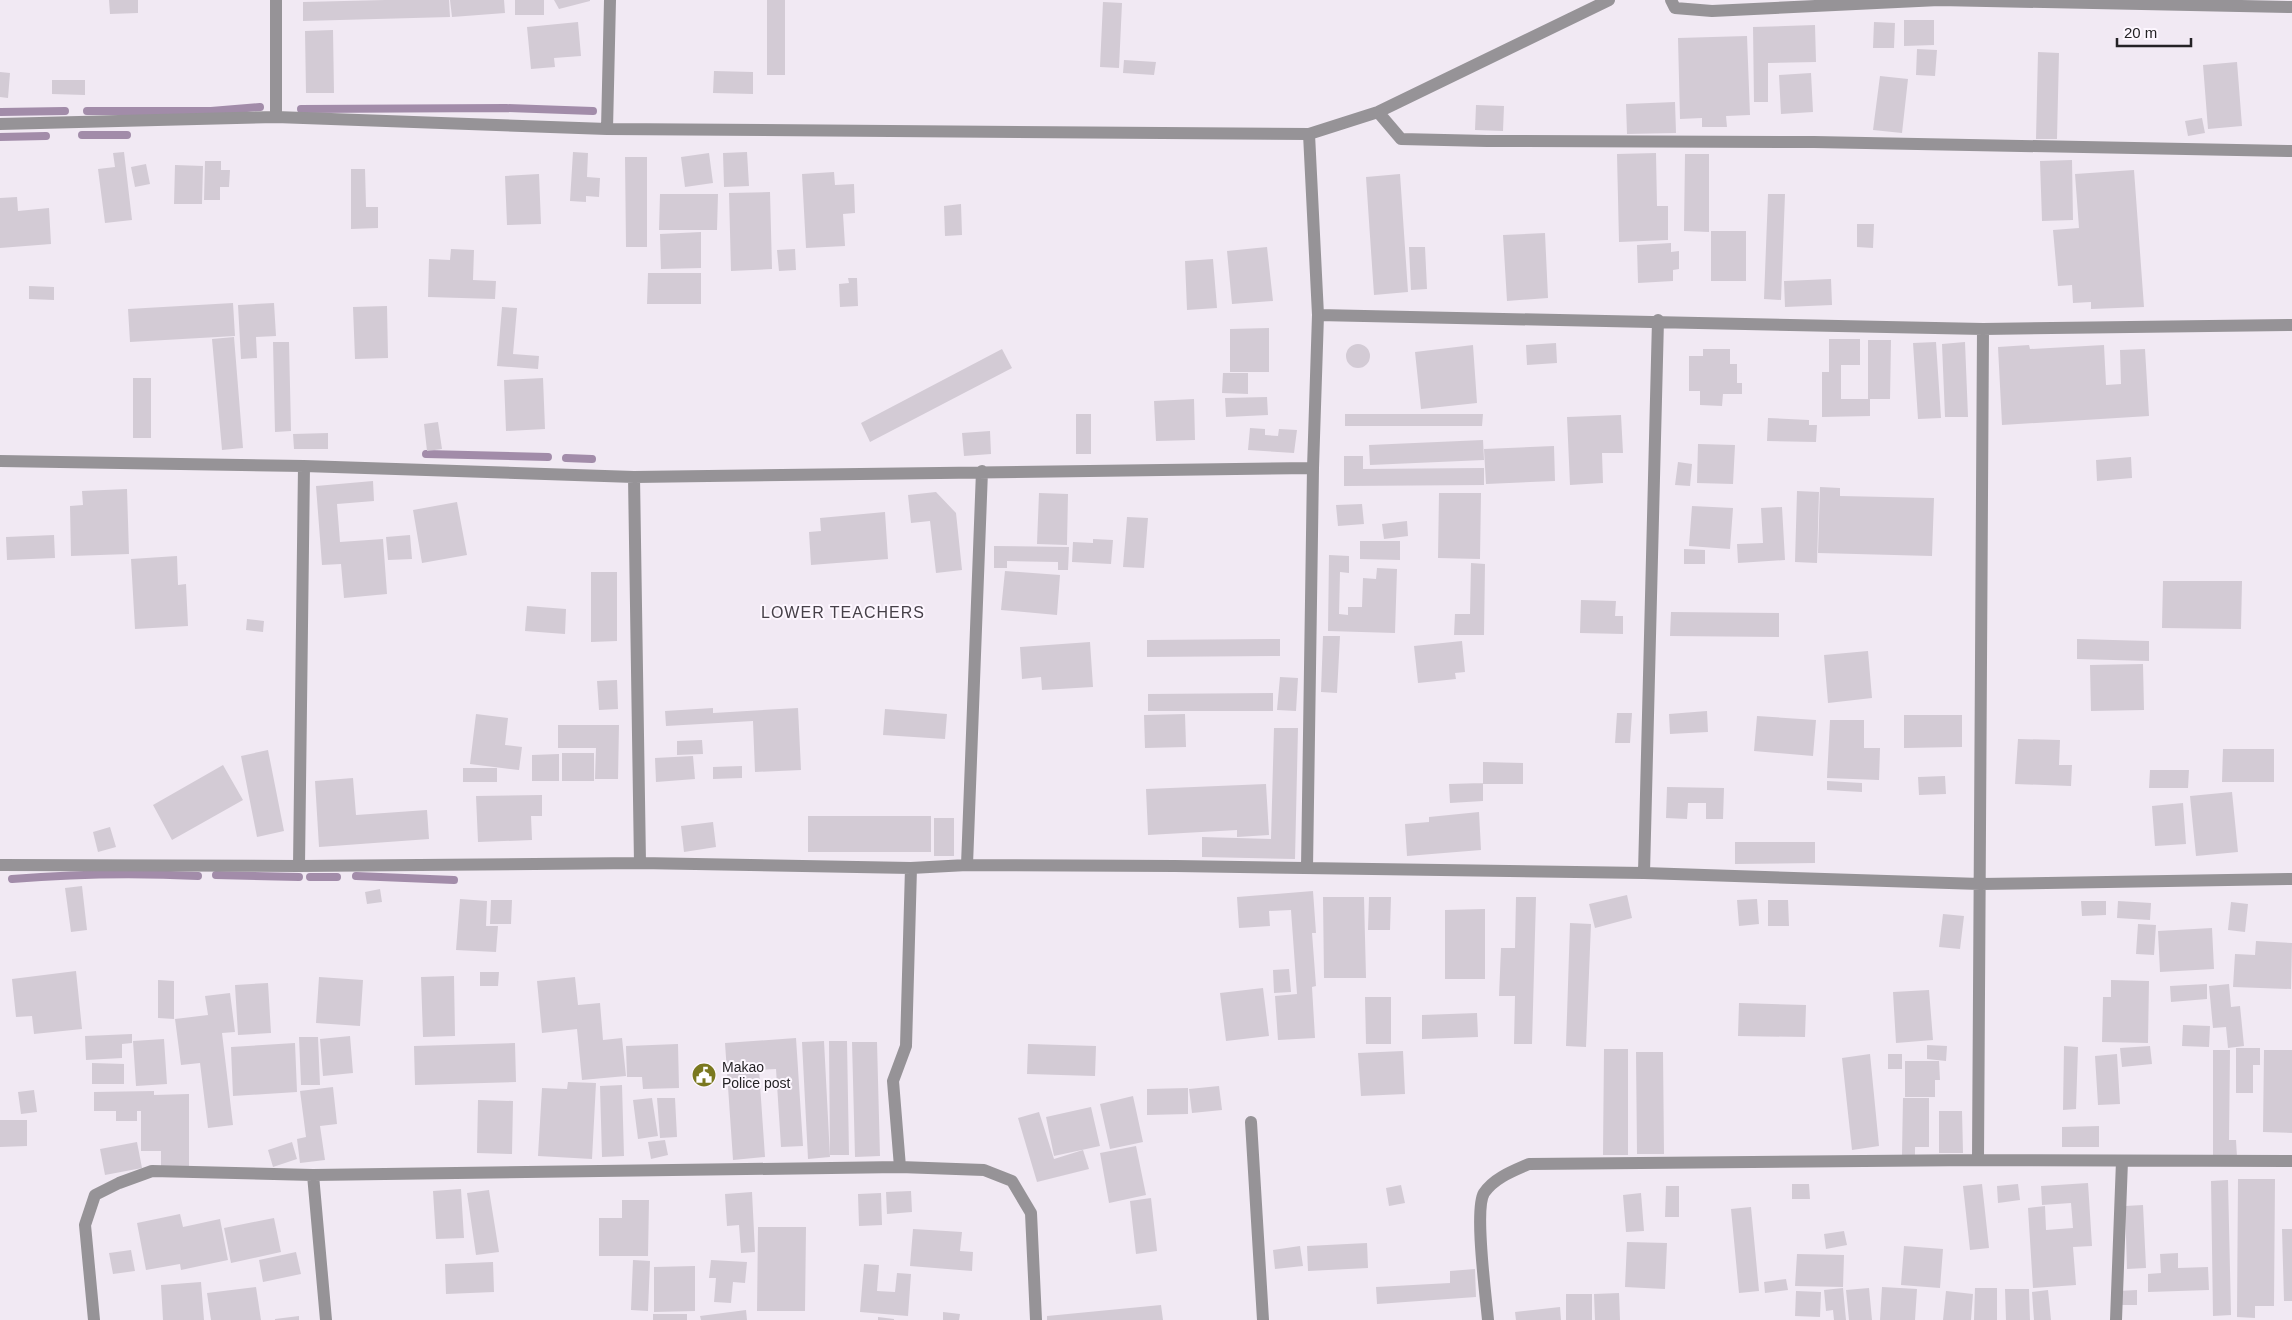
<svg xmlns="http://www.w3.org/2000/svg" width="2292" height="1320" viewBox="0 0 2292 1320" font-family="Helvetica,sans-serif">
<rect width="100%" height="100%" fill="#f1e9f3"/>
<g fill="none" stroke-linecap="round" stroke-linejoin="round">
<path stroke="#a28ca9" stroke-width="8" d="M301,109L506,108L593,111
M87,111H211L260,107
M1,112L65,111
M82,135H127
M0,137L46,136
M426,454L548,457
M566,458L592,459
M216,875L299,877
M356,876L454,880
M310,877H337
M12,879C74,874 136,873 198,876"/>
</g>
<path fill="#d3cbd5" d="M109,0H138V13L110,14Z
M385,0H449L450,17L303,21V2Z
M450,0H504L505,13L452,17Z
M515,0H544V15H515Z
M554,0H590V1L559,9Z
M767,0H785V75H767Z
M1103,2L1122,3L1119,68L1100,67Z
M1904,20H1934V45L1904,46Z
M578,22L581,56L554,58L555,67L531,69L527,27Z
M1874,22L1895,23L1894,48H1873Z
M1815,25L1816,62L1768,63V102H1754L1753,27Z
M333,30L334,93H306L305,31Z
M1747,36L1750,115L1726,116L1727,127H1702V118L1680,119L1678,38Z
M1917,49L1937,50L1935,76L1916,75Z
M2038,52L2059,53L2057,139H2036Z
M1124,60L1156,62L1154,75L1123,73Z
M2237,62L2242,126L2208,129L2203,65Z
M714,71L753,72V94L713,93Z
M0,72L10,73L8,98L0,97Z
M1811,73L1813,112L1781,114L1779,75Z
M1880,76L1908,79L1902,133L1873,130Z
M52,80H85V95L52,94Z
M1675,102L1676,133L1627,134L1626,104Z
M1476,105L1504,106L1503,131L1475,130Z
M2202,118L2205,133L2188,136L2185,121Z
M124,152L132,220L105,223L98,169L115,167L113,153Z
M573,152L588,153L587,177L600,178L599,197L586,196V202L570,201Z
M747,152L749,186L724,187L723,153Z
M709,153L713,183L685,187L681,157Z
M1656,153L1657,206H1668V240L1619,242L1617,154Z
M1685,154H1709V232L1684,231Z
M625,157H647V247H626Z
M2072,160L2073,220L2042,221L2040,161Z
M205,161H221V170H230L229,187H220V200H204Z
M146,164L150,184L135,187L131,167Z
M175,165L203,166L202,204H174Z
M351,169H365L366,207H378V228L351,229Z
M2134,170L2144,307L2091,309V302L2073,303L2072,285L2058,286L2053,230L2079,228L2075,174Z
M834,172L835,185L854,184L855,213L843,214L845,246L806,248L802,174Z
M539,174L541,224L507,225L505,176Z
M1400,174L1408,292L1374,295L1366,177Z
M770,192L772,269L731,271L729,193Z
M660,194H718L717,230H659Z
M1768,194H1785L1781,300L1764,299Z
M17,197L18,211L49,208L51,244L0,248V198Z
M961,204L962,235L945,236L944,206Z
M1857,224H1874L1873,248L1857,247Z
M1711,231H1746V281H1711Z
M701,232V268L661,269L660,234Z
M1545,233L1548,298L1507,301L1503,235Z
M1671,243V252L1679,251V269L1673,270V281L1638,283L1637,245Z
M1267,247L1273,301L1232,304L1227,251Z
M1409,247H1425L1427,289L1411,290Z
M451,249L474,250L473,280L496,281L495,299L428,297L429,259L450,260Z
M795,249L796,270L779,271L777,250Z
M1213,259L1217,308L1187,310L1185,261Z
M648,273H701V304H647Z
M848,278H857L858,306L840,307L839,284L849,283Z
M1831,279L1832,305L1785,307L1784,281Z
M29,286L54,287V300L29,299Z
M233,303L235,336L130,342L128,309Z
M274,303L276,336L256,337L257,358L241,359L238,305Z
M387,306L388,358L355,359L353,307Z
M502,307L517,308L513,354L539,356L538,369L497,366Z
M1269,328V372H1230V329Z
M234,337L243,448L222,450L212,339Z
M1829,339H1860V365H1841V399H1868V340H1891L1890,399H1870V416L1822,417V372H1829Z
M273,342H289L291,431L275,432Z
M1936,342L1941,418L1918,419L1913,343Z
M1965,342L1968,417H1945L1942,344Z
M1556,343L1557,363L1527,365L1526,345Z
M1346 356a12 12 0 1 1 24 0a12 12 0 1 1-24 0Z
M1473,345L1477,403L1421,409L1415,352Z
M2029,345L2030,349L2104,345L2106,385L2121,384L2120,350L2145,349L2149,416L2002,425L1998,347Z
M1002,349L1012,368L870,442L861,423Z
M1703,349H1730V364H1737V383H1742V394H1723L1722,406L1700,405V391H1689V356H1703Z
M1223,373H1248V394L1222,393Z
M133,378H151V438H133Z
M543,378L545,429L506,431L504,380Z
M1267,397L1268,415L1226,417L1225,398Z
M1194,399L1195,440L1156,441L1154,401Z
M1076,414H1091V454H1076Z
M1345,414H1483L1482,426H1345Z
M1621,415L1623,453H1602L1603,483L1570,485L1567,417Z
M1768,418L1809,420V425H1817L1816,442L1767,441Z
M438,422L442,449L427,451L424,424Z
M1250,428L1265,429V435L1278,436L1279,429L1297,430L1294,453L1248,450Z
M990,431L991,454L964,456L962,433Z
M328,433V449H294L293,434Z
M1483,440L1484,460L1370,465L1369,445Z
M1698,444L1735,445L1733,484L1697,483Z
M1554,446L1555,481L1486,484L1484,449Z
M1344,456H1363V469L1484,468V485L1344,486Z
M2131,457L2132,478L2097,481L2096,460Z
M1678,462L1692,464L1690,486L1675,485Z
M373,481L374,501L337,504L340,542L383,539L387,594L344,598L341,564L322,565L316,486Z
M1820,487L1840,488V496L1934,498L1932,556L1818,553Z
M127,489L129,554L71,556L70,506L83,505L82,491Z
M1797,491L1819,492L1817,563L1795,562Z
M936,492L956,513L962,570L936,573L930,521L911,523L908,495Z
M1039,493L1068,494L1067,545L1037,544Z
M1439,493H1481L1480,559L1438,558Z
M457,502L467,555L422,563L413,510Z
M1362,504L1364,524L1338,526L1336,505Z
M1692,506L1733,508L1730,549L1689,546Z
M1782,507L1785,560L1738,563L1737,544L1763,543L1761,508Z
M885,512L888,559L811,565L809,532L821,531L820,518Z
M1127,517L1148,518L1144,568L1123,567Z
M1407,521L1408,536L1384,539L1382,524Z
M54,535L55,558L7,560L6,537Z
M410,535L412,559L388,560L386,537Z
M1093,539L1113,540L1111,564L1072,562L1073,542L1093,543Z
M1360,541H1400V560L1360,559Z
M994,546L1069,547L1068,570H1058V562L1007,561V568H994Z
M1684,549L1705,550V564H1684Z
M1329,555L1349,556V573L1340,572L1339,614L1348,615V607H1362L1363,578L1376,579L1377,568L1397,569L1395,633L1328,631Z
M177,556L178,585L186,584L188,626L135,629L131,559Z
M1471,563L1485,564L1484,635H1454L1455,614H1470Z
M1005,571L1060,575L1057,615L1001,610Z
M591,572H617V641L591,642Z
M2163,581H2242L2241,629L2162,628Z
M1581,600L1616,601L1615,616H1623V634L1580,633Z
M527,606L566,609L565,634L525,631Z
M1671,612L1779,613V637L1670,636Z
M247,619L264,621L263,632L246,630Z
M1323,636H1340L1337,693L1321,692Z
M1280,639V656L1147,657V640Z
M2077,639L2149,641V661L2077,659Z
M1462,641L1465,672L1455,673L1456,679L1418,683L1414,646Z
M1090,642L1093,687L1042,690L1041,677L1022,679L1020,647Z
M1868,651L1872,698L1828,703L1824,655Z
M2143,664L2144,710L2091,711L2090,665Z
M1280,677L1298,678L1296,711L1277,710Z
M617,680L618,709L599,710L597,681Z
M1273,693V711H1148V694Z
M713,708V713L798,708L801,770L755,772L753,721L666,726L665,711Z
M885,709L947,714L945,739L883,735Z
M1707,711L1708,732L1670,734L1669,714Z
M1617,713H1632L1630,743H1615Z
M476,714L508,718L505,745L522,747L519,770L470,764Z
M1185,714L1186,747L1145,748L1144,715Z
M1904,715H1962V747L1904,748Z
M1757,716L1816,720L1813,756L1754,751Z
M1830,720H1864V748H1880L1879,780L1827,778Z
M558,725H619L618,779H595L596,748H558Z
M1274,728H1298L1295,859L1202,857V837L1271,839Z
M2018,739L2060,740L2059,765H2072L2071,786L2015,784Z
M702,740L703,754L677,755V741Z
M2223,749H2274V782H2222Z
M268,750L284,831L257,837L241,756Z
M562,753H594V781H562Z
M559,754V781H532V755Z
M693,756L695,779L656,782L655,758Z
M1483,762L1523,763V784H1483Z
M223,765L243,800L172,840L153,805Z
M742,766V778L713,779V767Z
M463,768H497V782H463Z
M2150,770H2189L2188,788H2149Z
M1945,776L1946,794L1919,795L1918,777Z
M353,778L356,815L427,810L429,839L319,847L315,781Z
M1827,781L1862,783V792L1827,790Z
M1483,783V801L1450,803L1449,784Z
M1266,784L1269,835L1237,837V830L1148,835L1146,789Z
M1667,787L1724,788L1723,819H1706V803H1688L1687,819L1666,818Z
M2232,792L2238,852L2196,856L2190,796Z
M542,795V816H531L532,840L478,842L476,796Z
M2183,803L2186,844L2155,846L2152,806Z
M1479,812L1481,850L1407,856L1405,824L1429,822V817Z
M808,816H931V852H808Z
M934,818H954V856H934Z
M713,822L716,847L684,852L681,826Z
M110,827L116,847L98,852L93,832Z
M1735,842H1815V863L1735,864Z
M82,886L87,930L71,932L65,888Z
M380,889L382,902L367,904L365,892Z
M1313,891L1316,933H1312L1316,986L1312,987L1315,1038L1278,1040L1275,996L1297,994L1291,910L1269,911L1270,926L1239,928L1237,897Z
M1627,895L1632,918L1595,928L1589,904Z
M1323,897H1364L1366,978H1324Z
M1369,897H1391L1390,930H1368Z
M1516,897H1536L1532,1044H1514L1515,996H1499L1501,948H1515Z
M460,899L487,901L486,926H498L496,952L456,950Z
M1757,899L1759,924L1739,926L1737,900Z
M491,900H512L511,924H490Z
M1768,900H1788L1789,926H1768Z
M2081,901H2106V915L2082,916Z
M2118,901L2151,903L2150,920L2117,918Z
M2231,902L2248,904L2245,932L2228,930Z
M1485,909V979H1445V910Z
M1943,914L1964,916L1960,949L1939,947Z
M1570,923L1591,924L1586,1047L1566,1046Z
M2138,924L2156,925L2154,955L2136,954Z
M2212,928L2214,969L2160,972L2158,931Z
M2256,941L2292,943L2291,989L2233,987L2235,954L2255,955Z
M1289,969L1291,992L1274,993L1273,970Z
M76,971L82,1029L34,1034L32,1016L16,1017L12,979Z
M480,972H499L498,986H480Z
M454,976L455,1036L423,1037L421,977Z
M319,977L363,980L360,1026L316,1023Z
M575,977L578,1005L600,1003L603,1040L622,1038L626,1076L582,1080L577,1029L542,1033L537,981Z
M158,980L174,981V1019L158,1018Z
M2111,980L2149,981L2148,1043L2102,1042L2103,997H2111Z
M268,983L271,1033L238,1035L235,985Z
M2207,984V999L2171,1002L2170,986Z
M2229,984L2231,1007L2240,1006L2244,1046L2228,1048L2226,1027L2213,1028L2209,986Z
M1263,988L1269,1036L1226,1041L1220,993Z
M1929,990L1933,1040L1896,1043L1893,992Z
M230,993L235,1032L222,1033L233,1125L208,1128L200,1063L181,1065L175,1019L208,1015L205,996Z
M1365,997H1391V1044H1366Z
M1739,1003L1806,1005L1805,1037L1738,1036Z
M1477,1013L1478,1037L1422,1039V1015Z
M2183,1025L2210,1026L2209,1047L2182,1046Z
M132,1034V1043L122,1044V1058L86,1060L85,1036Z
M350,1036L353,1073L323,1076L320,1039Z
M299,1037H318L320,1085H301Z
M796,1038L803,1146L781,1147L776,1069L759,1070L765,1157L733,1160L725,1043Z
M164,1039L167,1084L136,1086L133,1041Z
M824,1041L830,1157L808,1159L802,1042Z
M829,1041H847L849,1155H830Z
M852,1042H877L880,1156L855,1157Z
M295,1043L297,1092L233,1096L231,1047Z
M515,1043L516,1082L415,1085L414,1046Z
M678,1044L679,1088L643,1089L642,1077H627L626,1046Z
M1028,1044L1096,1046L1095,1076L1027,1074Z
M1927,1045L1947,1046L1946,1061L1927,1059Z
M2064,1046L2078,1047L2076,1109L2063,1110Z
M2150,1046L2152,1064L2122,1067L2120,1048Z
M2236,1048H2260V1065H2253V1093H2236Z
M1604,1049H1628V1155H1603Z
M2213,1050H2230L2229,1140H2236L2237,1157H2213Z
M2264,1050H2292V1133L2263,1132Z
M1403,1051L1405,1094L1361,1096L1358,1053Z
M1636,1052H1663L1664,1154H1637Z
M1870,1054L1879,1146L1852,1150L1842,1058Z
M1888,1054H1902V1069H1888Z
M2117,1054L2120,1104L2098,1105L2095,1056Z
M1905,1061H1939L1940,1080H1935V1097H1905Z
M92,1063L124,1064V1084H92Z
M568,1082L596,1083L592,1159L538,1156L542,1088L567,1089Z
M622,1085L624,1156L602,1157L600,1086Z
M1219,1086L1222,1110L1192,1113L1189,1089Z
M333,1087L337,1124L320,1126L325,1160L300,1163L297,1139L306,1137L300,1091Z
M1188,1088V1114L1147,1115V1089Z
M34,1090L37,1112L21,1114L18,1092Z
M154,1091V1095L189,1094V1168H161V1151H141V1111H137V1121H116V1111H94V1092Z
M1133,1096L1143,1142L1110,1149L1100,1104Z
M652,1098L658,1136L638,1139L633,1100Z
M657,1098H675L677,1137L660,1138Z
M1903,1098H1929V1147H1915V1155H1902Z
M478,1100L513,1101L512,1154L477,1153Z
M1091,1107L1100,1146L1054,1156L1046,1117Z
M1939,1111H1962L1963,1153H1939Z
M1039,1112L1054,1159L1083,1150L1089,1169L1037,1182L1018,1118Z
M0,1120H27V1146L0,1147Z
M2099,1126V1147H2062V1127Z
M665,1140L668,1155L651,1159L648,1142Z
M137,1142L142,1168L105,1175L100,1149Z
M292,1142L297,1159L273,1167L268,1150Z
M1136,1146L1146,1195L1109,1203L1100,1153Z
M2238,1179H2275L2274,1306H2255V1318L2237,1317Z
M2228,1180L2231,1315L2213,1316L2211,1181Z
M2088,1183L2092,1246L2073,1247L2076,1285L2033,1288L2028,1208L2045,1206L2046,1230L2073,1228L2071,1203L2042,1205L2041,1186Z
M1792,1184H1809L1810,1199H1792Z
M1982,1184L1989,1248L1970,1250L1963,1186Z
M2018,1184L2020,1200L1998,1203L1997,1186Z
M1401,1185L1405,1203L1389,1206L1386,1188Z
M1666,1186H1679V1217H1665Z
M461,1189L464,1238L436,1239L433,1191Z
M489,1190L499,1252L476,1255L467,1193Z
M911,1191L912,1212L887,1214L886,1192Z
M752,1192L755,1252L741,1253L739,1225L727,1226L725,1194Z
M881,1193L882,1225L859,1226L858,1194Z
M1641,1193L1644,1231L1626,1232L1623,1195Z
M1151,1198L1157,1251L1136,1254L1130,1201Z
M622,1200H649L648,1256H599V1218H622Z
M2143,1205L2146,1268L2127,1269L2125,1206Z
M1751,1207L1759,1291L1739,1293L1731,1209Z
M180,1214L183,1227L220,1219L228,1260L181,1270L180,1264L146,1270L137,1223Z
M274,1218L281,1252L231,1263L224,1228Z
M758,1227H806L805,1311H757Z
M913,1229L962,1232L960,1251L973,1252L972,1271L910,1266Z
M2282,1229H2292V1301H2284Z
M1844,1231L1847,1245L1826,1249L1824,1234Z
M1627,1242L1667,1243L1665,1289L1625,1287Z
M1367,1243L1368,1268L1308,1271L1307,1246Z
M1300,1246L1303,1266L1275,1269L1273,1250Z
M1904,1246L1943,1249L1940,1288L1901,1285Z
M131,1250L135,1271L113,1274L109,1253Z
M296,1252L301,1274L263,1282L259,1260Z
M2178,1253V1268L2208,1267L2209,1290L2148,1292V1274L2161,1273L2160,1254Z
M1797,1254L1844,1255L1843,1287L1795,1286Z
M633,1260L650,1261L648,1311L631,1310Z
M711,1260L747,1262L745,1283L733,1282L731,1303L714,1302L716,1278H709Z
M493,1262L494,1292L446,1294L445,1264Z
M864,1264L879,1265L877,1291L895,1292L897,1273L911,1274L908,1316L860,1312Z
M695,1266V1311L654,1312V1267Z
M1475,1269L1476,1297L1377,1304L1376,1287L1450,1283V1271Z
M1786,1279L1788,1290L1765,1293L1764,1282Z
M201,1282L204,1320H163L161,1285Z
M256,1287L261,1320H211L207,1293Z
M1882,1287L1917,1289L1915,1320H1880Z
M1843,1288L1846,1320H1834L1833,1310L1826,1311L1824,1290Z
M1869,1288L1872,1320H1849L1846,1290Z
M1975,1288H1997V1320H1974Z
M2005,1289H2029L2030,1320H2006Z
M2048,1290L2051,1320H2034L2032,1292Z
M2137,1290V1305H2118V1291Z
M1796,1291L1821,1292L1820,1317L1795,1316Z
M1946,1291L1973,1294L1971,1320H1943Z
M1619,1293L1620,1320H1595L1594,1294Z
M1566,1294H1592V1320H1566Z
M1161,1305L1163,1320H1047V1316Z
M1560,1307L1561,1320H1516L1515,1312Z
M746,1310L747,1320H701L700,1316Z
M943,1312L960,1314L959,1320H943Z
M653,1314H687V1320H653Z
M299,1316V1320H275V1319Z
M878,1317L894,1319V1320H878Z"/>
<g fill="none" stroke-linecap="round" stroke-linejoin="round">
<path stroke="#969397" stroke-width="12" d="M1671,0L1675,8L1712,11L1939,0L2292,7
M1378,112L1401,139L1487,141L1814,142L2292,151
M276,117V0
M0,124L276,117L607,129L1309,134
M607,129L610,0
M1318,315L1983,329L2292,325
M1983,329L1978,1160L2292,1161
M0,461L304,466L634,477L1313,468
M634,477L640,863
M0,865L299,866L640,863L911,868L967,865L1175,866L1644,873L1980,884L2292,879
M967,865L982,471
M299,866L304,466
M1307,868L1313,468L1318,315L1309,134L1378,112L1609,0
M1644,873L1658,320
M1251,1122L1263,1320
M900,1167L893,1081L906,1046L911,868
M313,1175L326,1320
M94,1320L85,1225L95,1195L119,1183L152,1171L313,1175L900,1167L984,1170L1012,1181L1031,1213L1036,1320
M1488,1320C1486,1297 1474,1209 1484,1193C1494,1178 1513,1171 1529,1164L1978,1160
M2116,1320L2122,1161"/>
</g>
<defs>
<symbol id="civic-disc" viewBox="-11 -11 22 22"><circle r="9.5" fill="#7a781f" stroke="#fdf7ff"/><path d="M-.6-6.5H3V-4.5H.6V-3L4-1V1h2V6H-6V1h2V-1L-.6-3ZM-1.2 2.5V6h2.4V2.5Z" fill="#fff"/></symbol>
</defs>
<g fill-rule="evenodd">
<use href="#civic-disc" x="690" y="1061" width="28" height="28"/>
</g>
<g text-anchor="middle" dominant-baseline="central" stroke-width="4" stroke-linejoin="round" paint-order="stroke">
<g font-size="14" fill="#242225" stroke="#fdf7ff" text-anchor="start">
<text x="722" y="1067">Makao<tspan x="722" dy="16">Police post</tspan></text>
</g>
<g font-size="16" letter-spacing="1" fill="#464048" stroke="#fdf7ff">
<text x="843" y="612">LOWER TEACHERS</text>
</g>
</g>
<path d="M2117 38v8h74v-8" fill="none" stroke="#242225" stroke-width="2.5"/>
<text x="2124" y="38" font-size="15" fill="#242225" stroke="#fdf7ff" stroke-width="4" paint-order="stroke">20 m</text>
</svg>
